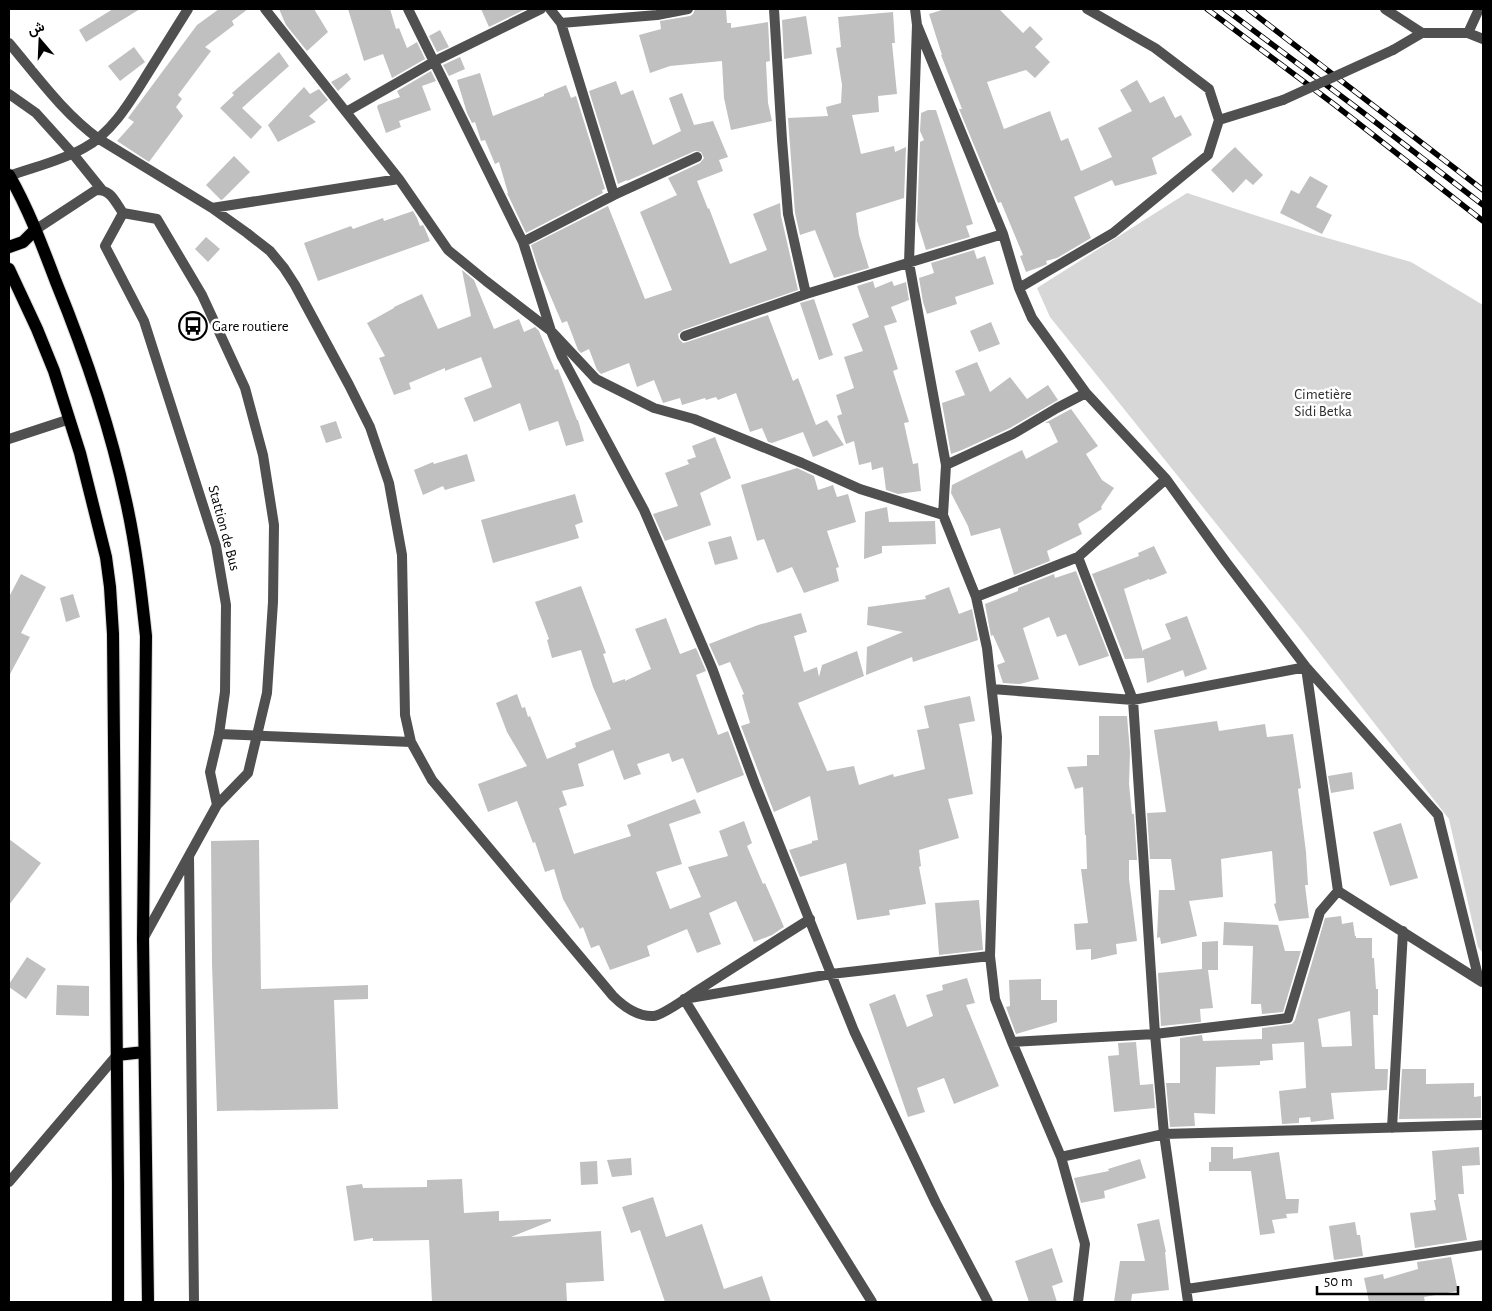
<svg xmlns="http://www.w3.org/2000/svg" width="1492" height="1311" viewBox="0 0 1492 1311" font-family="'Alegreya Sans',Vazirmatn,sans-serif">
<rect width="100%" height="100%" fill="#fff"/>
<path fill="#d7d7d7" d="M1187,193L1313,234L1411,262L1483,305V953L1478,947L1449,819L1300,628L1050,317L1037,288Z"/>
<path fill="#c0c0c0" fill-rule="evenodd" d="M113,9H140L86,42L79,30Z
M219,9H248L232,21L234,25L205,47L211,51L178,95L182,99L176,107L183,116L149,162L117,141L134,122L128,118L197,25Z
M279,9H314L328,32L307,51L286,25Z
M348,9H390L396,29L399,28L407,48L417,42L425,59L392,78L383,54L364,61Z
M481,9H526L489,27Z
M695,9H726L727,23H731V28L768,22L770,61L766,62L768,103L772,121L731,130L724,98L722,61L670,66L650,73L639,35L661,29L660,21L690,16L693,14Z
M945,9H999L1023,33L1030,26L1043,39L1035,47L1050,62L1035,78L1026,70L987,82L1004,129L1050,111L1061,141L1068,138L1081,171L1112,157L1098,128L1132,111L1120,90L1137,80L1150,103L1164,96L1175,118L1181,115L1192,135L1152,158L1157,174L1115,186L1112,180L1074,197L1091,238L1057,258L1046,261L1047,264L1043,266L1026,272L1020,256L1023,255L1001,202L998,203L959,109H962L941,55H942L929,14Z
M893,12L895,43H892L897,94L878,96L879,112L852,115L861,154L894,146L895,152L906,147L904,198L856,213L859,235L869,268L834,278L815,230L800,235L795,213L788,118L828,116L826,107L841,103L842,85L836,48L841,47L838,17Z
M806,16L812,54L784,59L782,20Z
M440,30L449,47L437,52L429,36Z
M134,47L145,62L120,81L108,66Z
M279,52L289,66L242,108L262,127L251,139L220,108L234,95L232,93Z
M460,57L465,69L449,76L443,65Z
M431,71L436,81L422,86L431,110L399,121L401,127L386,133L377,107L378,105L400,97L397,91Z
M347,73L351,79L338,91L331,82Z
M480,73L493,116L544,96V94L566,85L571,98L576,96L605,189L602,190L603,193L526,233L507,193H508L499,162L495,164L485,140L481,141L475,122L472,123L467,113L457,80Z
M616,81L621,95L633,90L653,145L681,131L669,98L682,93L694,125L713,121L728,157L719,160L723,171L697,181L708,209L709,208L730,264L767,250L753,214L780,203L781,216L798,290L683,330L678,334L679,339L683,343L687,342L768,315L793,381L798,378L816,425L827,420L844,445L813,457L803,432L772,443L768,442L762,428L750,432L736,393L718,400L716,397L706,400L705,398L682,405L680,398L663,403L654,380L637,387L629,363L601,374L597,370L589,349L581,353L578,350L567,321L562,323L538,267L531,245L608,206L645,299L672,290L640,212L677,195L668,178L700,163L704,158L701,152L695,151L627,181V180L618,184L589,91Z
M304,87L310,94L319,89L328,100L309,116L316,122L278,142L268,125Z
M928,110H936L973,224L966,226L970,237L926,250L917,221L920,142L924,140L920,131L921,113Z
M1235,147L1263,175L1253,185L1246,179L1233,193L1211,170Z
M234,156L250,172L223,199L221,200L206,185Z
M1310,176L1328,186L1316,207L1332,215L1322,234L1280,213L1291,190L1299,194Z
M413,211L417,218L420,226L423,225L425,229L430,241L318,281L304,243L351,226L353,229L383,218L384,221Z
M206,237L220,249L208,262L195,249Z
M974,250L977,259L985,256L994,284L955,297L957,304L927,314L923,302L919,278L934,273L931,263Z
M462,270L474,280L494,329L519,319L524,332L535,327L539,331L555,370L558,369L577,420H578L584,441L566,446L558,421L529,431L520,403L474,422L464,398L492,387L481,357L445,371V368L409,383L411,389L394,395L379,358L385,356L367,323L394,308V307L422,294L438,329L471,316Z
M873,281L875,288L892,281L894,286L906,282L909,300L891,307L897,322L884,326L898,369L893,371L909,422L904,423L913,464L918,463L921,491L898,494L886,490L883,467L872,470L871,462L859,465L854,441L846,444L837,416L842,414L836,395L854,388L844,357L863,351L852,324L869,317L857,286Z
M814,299L833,355L819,360L800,303Z
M991,322L1000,344L979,352L970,331Z
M977,362L990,392L1010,377L1027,399L1048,385L1058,400L1010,428L962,450L951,454L942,403L965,395L955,371Z
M1071,409L1098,446L1086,454L1102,480L1114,488L1101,507L1102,509L1078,524L1082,534L1047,551L1050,561L1014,575L1000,528L971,536L968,526L951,493L952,485L1022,450L1026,459L1058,442L1049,423H1045Z
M336,421L342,438L326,443L320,426Z
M715,437L731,478L700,493L711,525L665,541L653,514L678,506L665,473L689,464L687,460L696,457L692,446Z
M467,454L475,481L445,490L443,486L423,495L414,470L433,462L434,464Z
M797,468L814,476L818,490L833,485L837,497L848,494L856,522L827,531L839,567L836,568L839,581L804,593L792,567L777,573L764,539L757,541L741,485Z
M575,494L583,522L575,525L579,538L493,563L481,520Z
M887,507L889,522L935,521L936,544L882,546V553L864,559L865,512Z
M731,536L738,559L715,565L708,542Z
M1154,546L1167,573L1150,580L1149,579L1124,589L1143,652V650L1171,639L1165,624L1187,616L1207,669L1185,677L1183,670L1147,683L1144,658L1125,659L1092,574L1139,556L1138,553Z
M1076,571L1109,656L1079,666L1066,634L1057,637L1049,617L1023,628L1039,679L1020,684L1003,683L997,665L1005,662L993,635L991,636L985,604L1018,591V588L1054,574L1055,578Z
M21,574L46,587L21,633L30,637L9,676V597Z
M581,586L606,653L603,654L613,683L625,679V681L651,669L635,629L666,618L680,654L696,648L706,671L696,675L718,735L728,731L744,775L697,793L683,758L672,762L669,753L637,764L641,774L624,780L613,750L578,764L584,786L562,791L567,805L559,808L574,854L631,836L627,825L695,799L701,813L669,824L682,864L656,872L670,909L701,897L688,867L728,856L719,831L744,821L752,843L747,846L763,884L765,883L784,927L772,935L754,942L736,901L709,913L721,944L697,953L687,929L647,946L650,956L610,970L599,945L591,948L583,927L580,929L563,899L554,869L545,872L535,842L533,843L517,801L488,812L478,784L527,766L507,732L496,703L517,694L522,708L525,707L528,717L530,716L547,759L576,747L575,743L611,729L593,687L581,650L552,658L547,640L549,639L535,602Z
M949,587L959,614L972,609L978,640L913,662L912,657L866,675L867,647L903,632L867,625L868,607L926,599L925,596Z
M73,594L80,617L66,622L60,598Z
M801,613L807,632L794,636L804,672L817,667L819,677L822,665L857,651L864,676L798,703L827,771L854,766L859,785L893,774L894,777L925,769L917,730L929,728L924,706L970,696L975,721L959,724L973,794L948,799L959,838L919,850L921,866L919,867L926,904L889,910L890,915L857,920L846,863L800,877L789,850L812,843V841L818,840L810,796L774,812L741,726L750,723L742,695L744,694L730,662L719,666L709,644L758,625Z
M1099,716H1127L1130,752L1129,784L1132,814H1134L1137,860H1129V879L1137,941L1116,944L1117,954L1091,960V949L1076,950L1074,924L1088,923L1081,869H1087L1086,835H1085L1083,787L1075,789L1067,767L1087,766V755H1099Z
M1217,721L1219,731L1265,724L1267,737L1293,734L1301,788L1298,789L1306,852L1308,885H1305L1309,918L1279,921L1274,904L1276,903L1272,851L1221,859L1223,897L1189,901L1197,936L1161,944L1160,937L1157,938L1159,890H1175L1171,859H1150L1147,813L1166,812L1154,730Z
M1352,772L1354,789L1331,793L1328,776Z
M1401,823L1418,878L1390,886L1373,832Z
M9,839L41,863L9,905Z
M259,840L261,989L368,985V999L334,1000L338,1109L217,1111L212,964L211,841Z
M979,900L983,950L939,955L935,903Z
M1341,916L1342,924L1353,922L1355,936H1356V938H1372V958H1374L1376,989H1378V1015H1373L1375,1069H1388L1387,1090L1331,1093L1334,1119L1311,1122L1310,1117L1299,1118V1123L1282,1124L1279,1091L1306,1088L1304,1042L1272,1044L1273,1060L1260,1061V1065L1216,1067L1215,1114L1194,1113L1195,1126L1170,1127L1166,1083H1180V1038L1202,1035L1203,1041L1262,1039V1028L1292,1024L1295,1020L1325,918ZM1350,1011L1352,1046L1322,1047L1318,1019Z
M1224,922L1278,925L1285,951H1301L1283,1012L1262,1014L1261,1004H1251L1253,946L1223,945Z
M1218,941V970H1208L1213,1008L1200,1009L1201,1022L1161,1026L1158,973L1202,969V942Z
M27,957L46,969L26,999L9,987V984Z
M967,978L975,1003L966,1005L999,1086L954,1104L944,1078L917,1088L925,1112L908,1117L869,1004L895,994L907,1027L933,1016L926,995L943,990L942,985Z
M1041,979V1000H1057V1022L1016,1034L1006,1007L1010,1006L1009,980Z
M57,985L89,986V1016L56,1015Z
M1136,1042L1140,1085L1153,1084L1155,1108L1114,1112L1108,1056L1119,1055L1118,1043Z
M1402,1069H1426V1084L1474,1083V1097L1481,1096V1118L1399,1119Z
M1211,1147H1233V1159L1279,1152L1286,1199H1299L1298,1213L1286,1214L1287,1218L1272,1220L1275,1233L1260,1235L1251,1171H1209V1162H1211Z
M1479,1147L1480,1165L1462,1166L1464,1194H1458L1467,1240L1415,1248L1410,1213L1436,1210L1434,1200H1436L1432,1151Z
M631,1158L632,1175L612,1177L607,1160Z
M1140,1159L1146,1178L1104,1191L1105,1198L1081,1203L1074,1178L1109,1171L1108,1169Z
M597,1161L598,1184L581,1185L580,1162Z
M462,1179L464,1213L499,1211V1221L551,1219V1221L511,1237L601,1231L604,1281L566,1283L567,1302H432L429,1240L373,1241V1238L354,1241L346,1186L362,1184L363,1188L427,1187V1180Z
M653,1197L666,1237L702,1224L724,1289L762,1276L771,1302H665L640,1230L631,1233L622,1207Z
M1159,1219L1166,1252H1165L1169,1290L1132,1294L1131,1302H1114L1120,1261H1145L1137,1224Z
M1355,1222L1357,1235H1360L1363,1256L1334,1260L1329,1226Z
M1052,1248L1063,1282L1052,1286L1057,1302H1029L1015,1261Z
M1451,1257L1458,1291L1424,1297L1425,1302H1369L1364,1278L1383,1274L1384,1279L1418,1269L1417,1262Z"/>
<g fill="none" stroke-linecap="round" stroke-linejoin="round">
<defs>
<path id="primary" d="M9,175C28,208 42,245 56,282C85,353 110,426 126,501C136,546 141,590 146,636L143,939L148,1302
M9,247L23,242L35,230
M9,269L37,329L54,371L80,453L106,557L110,587L113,634L118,1184V1302
M117,1055L144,1052"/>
</defs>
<use href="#primary" stroke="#dbdbdb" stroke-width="14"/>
<path stroke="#505050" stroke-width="10" d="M9,43C37,76 63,113 99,139
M9,94L36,113L73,154L102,190
M123,213L105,246L144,321L216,546L226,605L225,692L219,734L210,772L217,805
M35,230L96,190C111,189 115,202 123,213L157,219L202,295L245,388L263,455L274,525L273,602L267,693L248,773L217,805L143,939
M9,439L70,419
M189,856L194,1302"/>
<path stroke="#505050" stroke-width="10" d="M265,9L346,112L435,61L541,9
M408,9L523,242L551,331L562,357L644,510L712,668L755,784L854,1031L936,1203L988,1302
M774,9L782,140L788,214L806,294
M915,9L917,25L1003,234L1019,288L1032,318L1086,393L1166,479L1226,562L1306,667L1438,815L1479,980
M1385,9L1422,33H1468L1479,9
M561,23L657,15L688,9
M917,25L909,263L946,465L943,515L976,597L987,648L997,737L990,956L995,999L1012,1042L1061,1157L1085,1244L1078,1302
M1468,33L1483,39
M1393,50L1422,33
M346,112L399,179L448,250L486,281L551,331L596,379L654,408L694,419L802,463L860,489L943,515
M1219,120L1283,100
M99,139L212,208L247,233L270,251L284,268L295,285L349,385L370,427L389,483L402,555L405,715L411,742L432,780L613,996C624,1007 638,1017 654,1016C663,1015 688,997 697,991C734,967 772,943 810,919
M9,176C34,167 61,161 84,148C113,132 131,100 148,73C161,52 175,30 188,9
M614,195L697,157
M212,208L399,179
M523,242L614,195L561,23L550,9
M1019,288L1113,233L1208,155L1219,120L1209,89L1155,48L1087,9
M685,336L806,294L1003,234
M946,465L1013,434L1057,408L1086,393
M1078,557L1133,700L1155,1034L1164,1134L1188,1302
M976,597L1078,557L1166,479
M1306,668L1338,891L1482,982
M992,689L1133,700L1306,667
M219,734L411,742
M1012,1042L1155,1034L1288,1018L1320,912L1338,891
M1392,1128L1403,931
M1061,1157L1164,1134L1483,1125
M9,1182L117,1055
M1187,1289L1483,1245
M872,1302L684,999L831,974L990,956"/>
<use href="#primary" stroke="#000" stroke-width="12"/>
<defs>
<path id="rail" d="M1207,9L1335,105L1483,221
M1225,9L1361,111L1483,205
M1248,9L1483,190"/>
</defs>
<use href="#rail" stroke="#000" stroke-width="5.5"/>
<use href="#rail" stroke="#fff" stroke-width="4" stroke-dasharray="11" stroke-linecap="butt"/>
<path stroke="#505050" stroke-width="10" d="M1283,100L1393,50"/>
</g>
<defs>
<symbol id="bus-ring" viewBox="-11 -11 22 22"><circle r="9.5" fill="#fff" stroke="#000" stroke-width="1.5"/><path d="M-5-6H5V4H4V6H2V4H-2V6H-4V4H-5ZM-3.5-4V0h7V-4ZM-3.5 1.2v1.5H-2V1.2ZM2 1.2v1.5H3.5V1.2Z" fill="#000"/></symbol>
</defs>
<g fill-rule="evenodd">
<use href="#bus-ring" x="177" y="310" width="32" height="32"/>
</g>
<g text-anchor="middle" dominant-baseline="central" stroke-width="5" stroke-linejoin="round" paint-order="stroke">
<g font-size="15" fill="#000" stroke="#fff" text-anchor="start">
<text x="212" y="326">Gare routiere</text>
</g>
<g font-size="15" fill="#2e2e2e" stroke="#fff">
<text x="1323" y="394">Cimetière<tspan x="1323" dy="17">Sidi Betka</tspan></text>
</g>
<g font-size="15" fill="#000" stroke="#fff">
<text transform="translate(224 528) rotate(75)">Stattion de Bus</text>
</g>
</g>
<rect width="1492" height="1311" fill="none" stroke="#000000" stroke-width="20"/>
<g transform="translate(40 40) rotate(341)" stroke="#ffffff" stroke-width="4" paint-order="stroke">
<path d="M0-4L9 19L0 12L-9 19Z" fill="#000000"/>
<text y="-8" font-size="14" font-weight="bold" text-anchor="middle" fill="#000000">ش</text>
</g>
<path d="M1317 1286v8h141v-8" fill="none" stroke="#000000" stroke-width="2.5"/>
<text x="1324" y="1286" font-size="15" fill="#000000" stroke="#ffffff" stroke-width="4" paint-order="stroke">50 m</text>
</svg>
